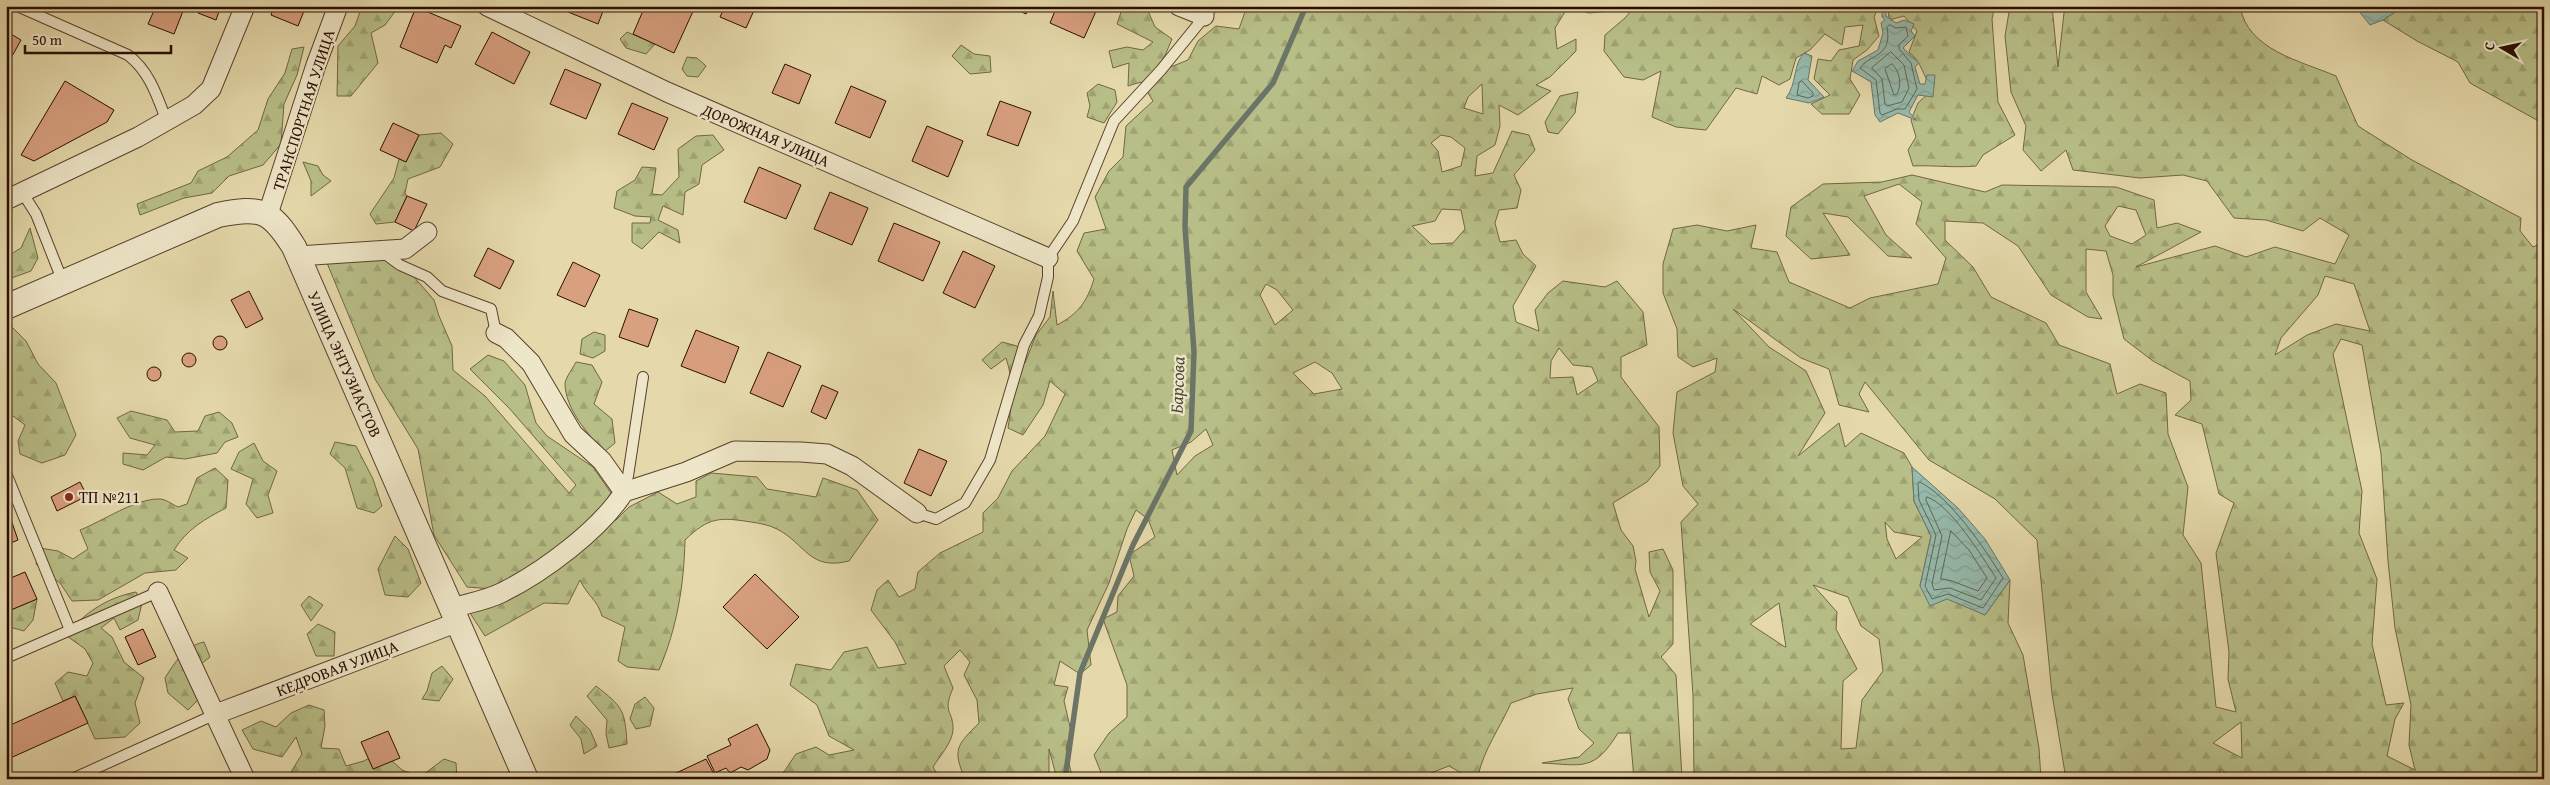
<svg xmlns="http://www.w3.org/2000/svg" width="2550" height="785" viewBox="0 0 2550 785" font-family="'Gentium Book Plus',serif">
<defs>
<pattern id="forest-firs" width="22" height="20" patternUnits="userSpaceOnUse" patternTransform="scale(1.25)"><rect width="22" height="20" fill="#b8be87"/><path d="M5 1l3.5 6h-7zM16 11l3.5 6h-7z" fill="#9ea273"/></pattern>
<pattern id="water-waves" width="16" height="10" patternUnits="userSpaceOnUse" patternTransform="scale(1.25)"><rect width="16" height="10" fill="#96baac"/><path d="M0 5q4-4 8 0t8 0" fill="none" stroke="#819f92"/></pattern>
</defs>
<rect width="100%" height="100%" fill="#e5d9ab"/>
<filter id="stains"><feTurbulence type="fractalNoise" baseFrequency=".004" numOctaves="4"/><feColorMatrix values="0 0 0 0 .2 0 0 0 0 .09 0 0 0 0 .02 0 0 0 .5 -.17"/></filter>
<radialGradient id="worn" r=".72"><stop offset=".6" stop-color="#630" stop-opacity="0"/><stop offset="1" stop-color="#630" stop-opacity=".3"/></radialGradient>
<path fill="url(#forest-firs)" stroke="#716644" fill-rule="evenodd" d="M362,6H399L385,25L371,33L378,63L351,96H337L338,46L355,26Z
M1123,6H1146L1155,27L1172,39L1158,72L1188,60L1198,41L1216,26L1239,29L1247,6H1614L1611,11L1589,13L1568,7L1555,28L1557,49L1576,39V51L1550,77L1536,85L1551,91L1518,115L1499,105L1500,126L1495,145L1477,156L1475,176L1493,173L1512,131L1529,135L1535,150L1514,175L1521,190L1517,208L1499,210L1495,223L1500,242L1516,240L1523,254L1536,266L1513,306L1516,322L1539,331L1535,310L1548,293L1563,281L1605,287L1617,281L1643,312L1647,345L1621,357V377L1659,427L1660,466L1647,482L1613,503L1621,530L1633,546L1636,561L1635,569L1649,617L1660,591L1650,572L1649,552L1663,549L1673,570V644L1661,657L1676,675L1682,779H1634L1630,733H1618C1594,772 1583,765 1542,763L1579,757L1594,743L1579,729L1568,699L1573,688L1537,694L1511,703C1500,728 1484,749 1478,776L1463,774L1449,766L1423,776L1400,779H1091L1102,775L1094,755L1109,733L1127,717V685L1103,619L1117,612L1118,596L1134,576L1129,555L1155,537L1148,519L1136,510L1127,529L1109,583L1087,630L1091,665L1080,674L1060,661L1054,685L1068,687L1064,701L1071,731L1066,748L1072,777L1071,779H1057L1049,749V779H965C952,749 957,745 979,723L977,700L964,675L970,662L960,650L944,666L953,688C942,714 953,709 953,729C953,742 939,757 933,767L940,779H779L796,754L816,747L829,755L854,750L829,736L817,705L790,685L796,664L831,670L844,652L867,647L878,668L906,664L895,642L871,610L877,590L888,580L899,597L915,589L918,572L940,553L983,532V513L998,498L1012,471L1045,436L1065,394L1050,381L1043,405L1023,435L1008,428C1012,403 1014,382 1006,358L991,369L982,360L1002,342L1017,346L1025,363L1036,335L1050,317L1053,291L1057,325C1078,314 1087,302 1094,279L1077,251L1084,233L1106,229L1095,197L1109,171L1123,157L1126,126L1153,101L1141,82L1128,86L1129,63L1113,68L1109,51L1127,47L1143,50L1153,42L1117,24ZM1482,84L1483,114L1464,108L1468,97ZM1441,135L1451,137L1465,148L1461,166L1442,172L1438,151L1431,143ZM1442,209L1461,210L1465,229L1453,243L1431,244L1412,226L1435,221ZM1266,284L1277,290L1293,310L1275,325L1260,295ZM1559,348L1573,365L1592,367L1598,381L1577,395L1573,377L1550,378L1551,361ZM1315,362L1332,373L1342,389L1314,394L1293,373ZM1206,429L1213,445L1195,456L1177,475L1172,450L1191,442Z
M1635,6H1879L1874,17L1879,36L1867,50L1853,60L1850,79L1860,95L1849,114H1822L1811,104L1830,95L1814,79L1818,59L1831,61L1839,50L1859,46L1863,25L1845,27L1842,45L1825,34L1810,50L1796,58L1790,79L1779,85L1762,76L1757,94L1736,88L1706,130L1676,127L1652,117L1661,71L1643,80L1624,77L1604,51L1605,35L1625,18Z
M1888,6H1995L1992,19L1998,102L2015,135L1983,155L1976,166C1954,168 1934,165 1913,166L1908,150L1916,137L1911,120L1918,103L1932,90C1924,77 1921,61 1909,52L1917,31L1904,16L1889,20Z
M2010,6H2052L2058,67L2064,13L2069,6H2240C2247,50 2301,61 2336,76L2358,126L2412,160L2521,218L2520,231L2533,247L2544,242V779H2234L2220,769L2221,779H2066L2052,694L2037,540L1995,499L1929,460L1865,382L1859,394L1869,412L1839,405L1829,369L1801,358L1733,309L1769,347L1806,371L1825,413L1798,456L1839,423L1845,447L1861,433L1904,453L1912,467L1914,501L1931,536L1920,586L1985,615L2010,580L2008,623L2023,655L2039,748L2041,779H1694L1693,695L1681,522L1698,504L1683,486L1673,433L1677,392L1715,372L1717,358L1693,367L1678,357L1677,329L1663,293V264L1673,229L1697,225L1727,231L1756,225L1751,248L1777,252L1789,282L1850,308L1870,298L1938,284L1946,258L1916,224L1922,202L1899,184L1864,196L1886,235L1912,258L1888,256L1848,217L1823,213L1850,255L1811,259L1786,236L1791,207L1823,184L1882,182L1912,175L1985,192L2002,185L2116,187L2154,200L2157,228L2177,223L2201,232L2136,267L2215,246L2246,257L2275,247L2335,264L2349,235L2320,218L2303,231L2266,220L2234,218L2207,181L2183,175L2140,178L2073,170L2066,150L2041,171L2023,150L2026,126L2011,92L2005,36ZM2118,206L2136,210L2146,235L2132,244L2110,236L2105,226ZM1945,221L1983,223L2018,246L2051,295L2088,317L2102,319L2086,292V249L2106,251L2113,275V295L2124,339L2153,361L2190,381L2191,400L2175,415L2202,424L2219,494L2234,503L2216,553L2229,652L2228,679L2236,712L2216,707L2201,563L2183,535L2188,487L2168,434L2166,393L2140,384L2117,394L2110,364L2059,345L2046,323L1991,297L1973,267L1945,240ZM2325,276L2354,284L2370,331L2336,324L2307,335L2275,355L2281,338L2318,295ZM2341,339L2362,345L2381,454L2388,561L2395,628L2411,705L2409,745L2415,770L2387,756L2395,719L2404,703L2386,705L2372,644L2377,579L2359,533L2362,491L2333,354ZM1885,522L1894,532L1922,537L1896,559L1887,539ZM1813,585L1848,597L1861,626L1879,639L1883,671L1862,700L1856,748L1841,749L1843,681L1857,669L1836,629L1837,612ZM1779,603L1786,647H1785L1750,624ZM2241,722L2242,758L2213,743Z
M2404,6H2544V124L2470,83L2458,62L2417,41L2383,20Z
M627,32L655,44L646,54L626,48L620,39Z
M961,45L974,54L990,56L991,72L970,74L952,56Z
M304,47L297,75L284,104L281,144L263,165L229,176L212,193L184,198L140,215L137,204L191,183L198,171L227,157L258,130L268,99L285,73L292,49Z
M687,57L697,58L706,66L698,77L687,76L682,69Z
M1098,84L1115,90L1117,102L1104,123L1087,117L1090,106L1087,93Z
M1578,92L1575,113L1558,134L1548,132L1545,122L1560,96Z
M441,133L453,144L440,167L408,179L405,193L407,196L395,222L376,224L370,214L394,178L399,159L406,162L419,135Z
M713,135L724,150L702,165L699,184L685,192L683,215L663,206L658,220L678,230L680,243L659,232L642,249L632,242V223H650L651,217L635,216L614,208L617,191L635,180L642,167L656,168L652,194L662,195L679,177L678,149L696,136Z
M303,162L318,166L323,175L331,181L311,196V181Z
M30,228L38,258L31,271L6,280V257L21,248Z
M381,254L408,270L434,300L439,316L452,346L453,370L485,396L569,493L576,485L509,408L470,369L488,355L504,361L525,385L536,423L547,436L593,467L611,493L587,530L616,520L629,507L658,492L677,504L696,497V481L711,473L757,477L767,489L816,497L823,478L857,490L878,520L849,561C809,571 806,544 777,529C769,525 759,523 751,522C719,517 709,517 685,540C684,585 677,628 659,670L627,667L618,661L625,627L602,616C597,599 588,597 580,580L568,604L544,603L485,636L470,613L507,590L467,587L434,535L418,449L375,379L327,263Z
M12,327L26,341L38,364L56,383L76,435L65,455L42,463L20,454L18,441L25,425L13,416L6,415V330Z
M594,332L605,335V351L593,358L580,354L582,339Z
M576,362L592,365L602,382L594,404L612,419L615,443L604,452C588,434 565,409 565,383C566,377 573,368 576,362Z
M131,411L167,420L175,432L198,431L205,416L219,412L232,423L238,437L225,442L217,453L185,459L166,457L143,470L123,464V453L147,455L155,445L130,438L117,418Z
M335,442L356,446L373,479L382,506L374,513L357,508L345,468L330,454Z
M254,443L263,461L277,471L268,495L273,513L257,518L246,504L253,479L231,469L239,452Z
M215,468L228,480L226,508C205,519 187,529 174,550L188,558L176,570L145,573L98,600L72,601L60,583L36,564L40,548L58,551L73,559L88,549L80,530C103,521 136,498 160,499C165,499 172,504 178,507L187,504L197,478Z
M395,536L408,549L421,583L408,597L385,595L378,569Z
M136,592L142,603L138,620L120,630L114,618L101,628L112,637L124,662L144,678L135,703L140,723L125,737L95,739L75,696L63,701L55,683L68,672L87,676L93,663L85,649L67,636C82,613 109,597 136,592Z
M309,596L323,605L311,621L301,605Z
M37,599L33,620L24,631L6,626V612Z
M318,624L335,632L334,656H316L307,634Z
M204,642L210,657L200,665V698L188,710L168,693L165,678C175,662 185,646 204,642Z
M442,666L453,679L439,701L422,699L427,691L432,673Z
M596,686C623,707 625,710 627,744L609,748L606,734L607,720L587,696Z
M645,697L654,708L650,726L636,729L630,719L635,704Z
M309,705L324,710L325,726L321,748L339,749L346,766L364,761L381,751L402,770L420,777L444,759L456,763L457,779H294L291,772L302,754L296,737L282,757L253,749L242,730L261,721L276,727L291,713Z
M576,716L590,730L597,746L584,754L581,739L570,725Z"/>
<path fill="url(#water-waves)" stroke="#6b7567" d="M1882,6H1886V16L1896,23L1904,20L1914,24L1911,31L1915,36L1903,48L1919,63L1915,67L1920,84H1925L1927,75H1935L1933,97L1918,95L1909,112L1916,120L1898,113L1880,122L1875,115L1871,82L1852,71L1858,61L1878,50L1883,33L1881,23L1885,20L1882,17Z
M2329,6H2404L2383,20L2370,25L2358,10Z
M1804,53L1812,56L1808,80L1824,97L1809,103L1786,98C1797,84 1793,64 1804,53Z
M1912,467L1958,508L1985,539L2010,580L1985,615L1947,599L1930,606L1920,586L1931,536L1914,501Z"/>
<g fill="none" stroke-linecap="round" stroke-linejoin="round">
<path stroke="#606456" stroke-width="1" d="M1890,25L1896,28L1906,27L1908,36L1899,45V49L1911,63L1917,89L1905,109H1897L1882,115L1880,113L1876,80L1860,68C1869,54 1893,58 1887,27Z
M1891,52L1904,65L1909,88L1902,102L1887,106L1885,104L1882,79L1872,68Z
M1892,64C1900,71 1902,85 1897,94L1894,95L1885,69Z
M1802,81L1813,93V96L1808,98L1797,95L1799,83Z
M1920,482C1952,499 1984,548 2003,578L1983,608L1948,594L1932,599L1925,586L1936,535L1919,500L1918,484Z
M1927,497C1950,504 1983,558 1996,578L1981,600L1950,588L1934,590L1932,584L1942,536L1926,500Z
M1951,531L1969,550L1987,578L1978,591L1952,581L1941,579Z"/>
<path stroke="#6b7567" stroke-width="5.5" d="M1065,779L1080,673L1133,545L1191,431L1194,352L1185,227L1186,187L1273,83L1306,6"/>
</g>
<path fill="#d9a080" stroke="#2a0d00" d="M156,6H185L174,34L148,24Z
M201,6H221L216,20L198,13Z
M274,6H293L304,11L298,26L271,15Z
M570,6H605L598,24L568,12Z
M645,6L695,7L674,53L633,34Z
M725,6H756L746,28L720,17Z
M1009,6H1030L1026,14Z
M1057,6H1089L1097,9L1084,38L1050,23Z
M416,7L461,26L451,48L445,45L437,63L400,47Z
M6,31L21,40L6,67Z
M492,32L530,52L514,84L475,64Z
M785,64L811,75L799,104L772,93Z
M565,69L601,84L586,119L550,104Z
M65,81L114,110L107,122L34,161L21,155Z
M851,86L886,101L870,138L835,123Z
M1000,101L1031,112L1018,146L987,135Z
M632,103L668,118L654,150L618,134Z
M393,123L419,135L406,162L380,150Z
M927,126L963,141L948,177L912,161Z
M759,167L801,185L786,219L744,202Z
M830,192L868,208L852,245L814,229Z
M407,196L427,204L414,231L395,222Z
M894,223L940,242L923,281L878,261Z
M488,248L514,261L500,289L474,276Z
M963,251L995,266L975,308L943,293Z
M573,262L600,275L585,307L557,295Z
M249,291L263,319L246,328L231,300Z
M629,309L658,319L648,347L619,337Z
M696,330L739,347L725,383L681,366Z
M213 343a7 7 0 1 1 14 0a7 7 0 1 1-14 0Z
M768,352L801,366L783,407L750,393Z
M182 360a7 7 0 1 1 14 0a7 7 0 1 1-14 0Z
M147 374a7 7 0 1 1 14 0a7 7 0 1 1-14 0Z
M822,385L838,392L826,419L811,412Z
M919,449L947,461L931,496L904,483Z
M80,482L87,496L57,511L51,497Z
M6,505L18,540L6,545Z
M25,572L37,599L6,612V580Z
M755,574L799,617L767,649L723,607Z
M143,629L156,657L138,665L125,637Z
M75,696L88,723L6,760V727Z
M757,724L770,750L767,759L748,770L741,767L730,773L726,768L715,773L707,756L731,745L728,739Z
M388,731L400,758L373,769L361,742Z
M706,759L714,774L705,779H677L674,774Z"/>
<g fill="none" stroke-linecap="round" stroke-linejoin="round">
<defs>
<path id="service" d="M17,6L128,55C150,72 157,96 167,122
M22,192L36,214L63,282
M381,251L400,265L427,277L442,291L491,309L496,333
M6,473L70,630
M624,491L628,476L643,377
M917,513L936,519L965,503L990,460L1024,345L1039,316L1048,277V258L1073,221L1114,121L1161,70L1213,6
M6,658L158,592
M72,779L216,714"/>
<path id="minor" d="M487,6L667,92L1048,258
M1179,6L1204,16
M6,200L138,137L194,105L211,89L245,6
M268,214L316,65L338,6
M298,256L405,249L427,232
M496,333L506,338L531,363L573,434L602,461L624,492L686,472L735,451L801,452L827,454L852,466L917,513
M158,592L245,779
M452,608C469,603 488,600 503,592C543,572 600,530 624,492
M216,714L458,622"/>
<path id="tertiary" d="M6,307L218,215C261,206 271,210 294,247L526,779"/>
</defs>
<use href="#service" stroke="#59402b" stroke-width="12"/>
<use href="#minor" stroke="#59402b" stroke-width="21"/>
<use href="#tertiary" stroke="#59402b" stroke-width="26"/>
<use href="#service" stroke="#eee6c8" stroke-width="10"/>
<use href="#minor" stroke="#eee6c8" stroke-width="19"/>
<use href="#tertiary" stroke="#eee6c8" stroke-width="24"/>
</g>
<circle fill="#8f2418" stroke="#eee6c8" stroke-width="2" cx="69" cy="497" r="5"/>
<g text-anchor="middle" dominant-baseline="central" stroke-width="4.5" stroke-linejoin="round" paint-order="stroke">
<g font-size="16" fill="#2a0d00" stroke="#eee6c8">
<text transform="translate(303 110) rotate(-72)">ТРАНСПОРТНАЯ УЛИЦА</text>
<text transform="translate(766 135) rotate(23)">ДОРОЖНАЯ УЛИЦА</text>
<text transform="translate(345 364) rotate(66)">УЛИЦА ЭНТУЗИАСТОВ</text>
<text transform="translate(337 668) rotate(-21)">КЕДРОВАЯ УЛИЦА</text>
</g>
<g font-size="16" fill="#2a0d00" stroke="#eee6c8" text-anchor="start">
<text x="79" y="497">ТП №211</text>
</g>
<g font-size="18" font-style="italic" fill="#504a3c" stroke="#eee6c8">
<text transform="translate(1177 385) rotate(-88)">Барсова</text>
</g>
</g>
<rect width="2550" height="785" fill="none" stroke="#e5d9ab" stroke-width="25"/>
<rect x="8" y="8" width="2535" height="770" fill="none" stroke="#2a0d00" stroke-width="2.5"/>
<rect x="12" y="12" width="2525" height="760" fill="none" stroke="#2a0d00"/>
<g transform="translate(2502 48) rotate(279)" stroke="#eee6c8" stroke-width="4" paint-order="stroke">
<path d="M0-4L9 19L0 12L-9 19Z" fill="#2a0d00"/>
<text y="-8" font-size="14" font-weight="bold" text-anchor="middle" fill="#2a0d00">С</text>
</g>
<path d="M25 45v8h146v-8" fill="none" stroke="#2a0d00" stroke-width="2.5"/>
<text x="32" y="45" font-size="15" fill="#2a0d00" stroke="#eee6c8" stroke-width="4" paint-order="stroke">50 m</text>
<rect width="100%" height="100%" filter="url(#stains)"/>
<rect width="100%" height="100%" fill="url(#worn)"/>
</svg>
